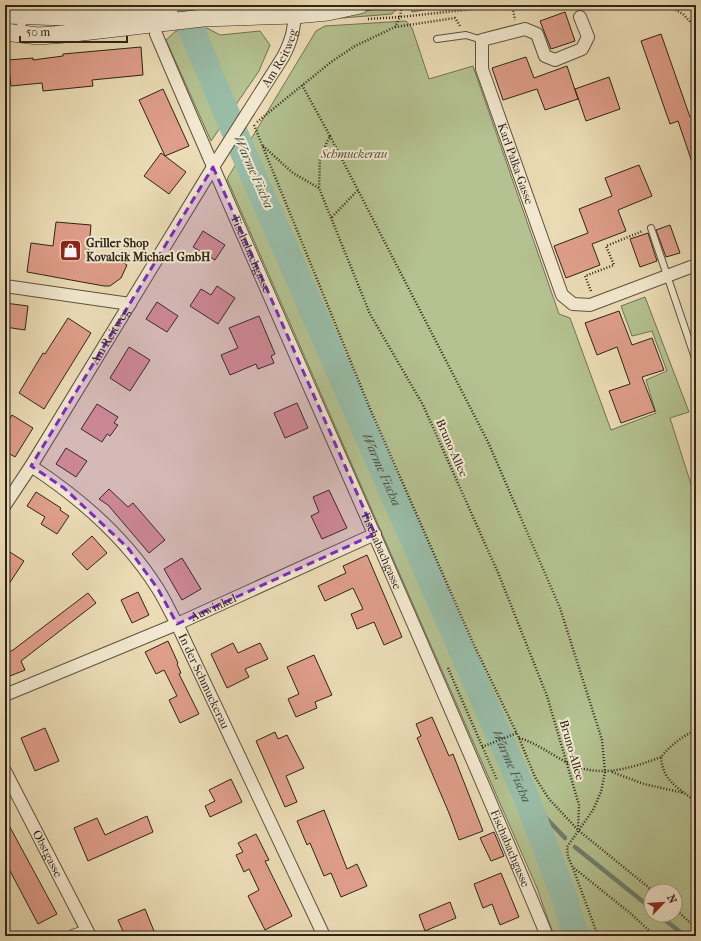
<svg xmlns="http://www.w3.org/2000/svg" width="701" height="941" viewBox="0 0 701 941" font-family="'IM FELL French Canon',serif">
<rect width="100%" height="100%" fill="#ebdcb5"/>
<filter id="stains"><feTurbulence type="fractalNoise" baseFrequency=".005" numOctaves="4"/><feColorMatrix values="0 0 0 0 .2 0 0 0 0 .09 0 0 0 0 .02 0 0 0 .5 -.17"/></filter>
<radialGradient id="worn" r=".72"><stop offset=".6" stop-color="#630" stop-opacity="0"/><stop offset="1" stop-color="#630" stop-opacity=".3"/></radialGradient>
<path fill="#b4c190" stroke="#717254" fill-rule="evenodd" d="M409,5L447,6L412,12Z
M393,7L396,10L392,14L342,18L324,17Z
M406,21L412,28L429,79L473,66L559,314L570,318L611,430L656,413L646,380L667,371L652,331L632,336L621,306L645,297L689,412L670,418L696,500V936H554L537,888L227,179L316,31L325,26ZM651,891H675V915H651Z
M207,28L220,35L260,31L270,45L259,71L211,141L166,40L176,31Z"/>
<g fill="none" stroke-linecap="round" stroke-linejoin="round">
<path stroke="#6e7f6e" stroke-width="4.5" d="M526,797L565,838
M575,847L651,908
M659,915L685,936"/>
<path stroke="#99bca7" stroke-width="26" id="s1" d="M181,5L243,152L526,797L563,893L576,936"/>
</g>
<path fill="#df9e8a" stroke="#2e2418" d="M565,12L575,41L551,49L540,21Z
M661,34L690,117L696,115V168H694L678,121L670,124L641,41Z
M141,47L143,75L92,80L93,86L43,91L42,83L11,86L8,60L33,58V60L63,56V54Z
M526,57L534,78L567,66L578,99L545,110L537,89L503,100L492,68Z
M609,77L620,109L586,121L575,89Z
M163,89L189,146L165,156L186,172L169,194L144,176L161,153L165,156L139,100Z
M639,165L652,196L618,210L626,231L592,244L600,265L566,278L554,246L588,233L579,209L612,196L605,178Z
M56,222L91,225L88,259L105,261L109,254L127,265L121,278L110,286H104L27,272L31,243L53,246Z
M670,225L680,253L666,257L656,230Z
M203,231L225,245L215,260L193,247Z
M648,233L657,261L640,267L630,239Z
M217,286L235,298L218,324L190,306L201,289L211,295Z
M157,302L178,316L167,332L146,319Z
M5,303L28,306L25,330L5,327Z
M619,311L632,345L652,338L664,370L642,377L655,411L621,423L609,391L630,384L617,347L597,355L585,323Z
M259,316L275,354L271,356L274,363L258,369L256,364L230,375L221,355L238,348L229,328Z
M68,318L91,333L44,409L19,393L43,353L45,354Z
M129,347L150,360L130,391L110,378Z
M297,403L308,428L285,438L274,413Z
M97,404L118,417L114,423L118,425L110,436L107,434L102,442L81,429Z
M12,415L33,428L15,457L5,451V426Z
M66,448L87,461L76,477L56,464Z
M109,489L128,507L133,503L165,540L149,553L108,505L99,499Z
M329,490L347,528L322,539L311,516L319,512L313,497Z
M36,492L61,508L60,510L69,516L57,534L41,524L45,517L27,506Z
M92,536L107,553L87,570L72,554Z
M5,549L24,561L5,590Z
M367,555L402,637L384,645L374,622L357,629L351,614L363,609L353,588L325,601L318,586L346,573L343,566Z
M182,558L201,589L182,600L164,569Z
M138,592L149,615L132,623L121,600Z
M88,593L96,603L21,661L25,670L5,678V654L13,650Z
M168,641L178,663L177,664L181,673L179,674L199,714L180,723L169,700L177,696L164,670L156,674L145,652Z
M233,643L238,653L260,643L268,659L245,669L249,677L227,688L211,654Z
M314,655L332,695L315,702L317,708L296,717L288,699L299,694L287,667Z
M432,717L449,756L453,754L483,831L459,840L449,813L417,738L421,736L416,724Z
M45,728L59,761L35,771L21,738Z
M275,732L278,739L287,735L304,768L286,776L297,802L285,807L256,741Z
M231,779L242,802L210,817L205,806L215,801L209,790Z
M324,810L347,869L357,864L367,886L341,897L331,873L324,876L310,843L307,845L297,821Z
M147,816L153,832L88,861L74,828L97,818L105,835Z
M5,818L57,914L38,924L9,869L5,871Z
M494,832L504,856L491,861L480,838Z
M256,834L269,860L265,861L292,916L265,930L248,896L259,890L249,869L244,872L236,855L243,852L238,843Z
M501,873L519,917L500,925L492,904L483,908L474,884Z
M450,902L456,918L425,931L419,915Z
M145,909L156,936H125L118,920Z"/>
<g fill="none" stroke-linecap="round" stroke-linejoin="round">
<defs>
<path id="service" d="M63,5L79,9
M16,29C26,23 29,16 31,5
M437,39L466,35L482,40
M651,228L696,361"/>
<g id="minor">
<path id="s2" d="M580,17L588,37L582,49L555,60L545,56L537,34L525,29L482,40V69L562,295L573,304L590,305L696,265"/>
<path id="s3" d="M156,34C284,335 421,633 547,936"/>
<path d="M5,286L130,304"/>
<path id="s4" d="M31,466C80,498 126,538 158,589C165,600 170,612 177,624L324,936"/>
<path id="s5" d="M5,505L31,466L213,167L283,57C292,40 296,25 294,5"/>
<path id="s6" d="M5,695L177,624L375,534"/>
<path id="s7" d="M5,771L90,936"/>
<path d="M73,936L87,931"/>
</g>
<path id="secondary" d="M5,15L67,17L169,11
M5,32L38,36L65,34L203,18L295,15L328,12L360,5"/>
</defs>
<use href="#service" stroke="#5d523f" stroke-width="8"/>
<use href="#minor" stroke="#5d523f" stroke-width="14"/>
<use href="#secondary" stroke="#2e2418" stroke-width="18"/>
<path stroke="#2e2418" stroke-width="2.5" stroke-dasharray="1 2" stroke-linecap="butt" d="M512,5L515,20
M676,5L674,9L683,14L696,28
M681,5L696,12
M368,19L400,17L510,5
M395,27L455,18L460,26
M302,85L330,136L320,157L319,188L370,314L423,405L499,575L547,696L579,805L578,829
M257,122L331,62L355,46L395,27L400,17L402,5
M254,125L368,404L474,645L519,738L535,777L549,799L578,830L653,891
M330,136L488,442L560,608L602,740L605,772L601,792L593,810L567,847L568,857L573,868L598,936
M263,146L293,173L319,188
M332,217L358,190
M591,291L585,276L614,265L606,246L643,231
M448,668L497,780
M696,730C681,737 671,745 661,757C663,782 678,787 696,802
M519,738C537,743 550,754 566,762C598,779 629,769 661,757
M482,747L517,733
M612,772L644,784L684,793
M574,868L630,913L655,936
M675,909L696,928"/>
<use href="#service" stroke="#f2e8cf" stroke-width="6"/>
<use href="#minor" stroke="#f2e8cf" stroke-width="12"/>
<use href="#secondary" stroke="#f2e8cf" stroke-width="17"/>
</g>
<path fill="#7b2cbf" fill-opacity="0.2" stroke="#7b2cbf" stroke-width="3" stroke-dasharray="8 5" stroke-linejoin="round" d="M213,167L375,534L177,624L158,589L128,548L64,488L31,466Z"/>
<defs>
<symbol id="shop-square" viewBox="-11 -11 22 22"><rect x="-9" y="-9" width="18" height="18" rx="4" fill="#8f2418" stroke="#f2e8cf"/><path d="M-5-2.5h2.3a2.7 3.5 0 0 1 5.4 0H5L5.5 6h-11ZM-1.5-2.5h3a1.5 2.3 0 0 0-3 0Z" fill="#fff"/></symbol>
</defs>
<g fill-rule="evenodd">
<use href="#shop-square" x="58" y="238" width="25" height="25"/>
</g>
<g text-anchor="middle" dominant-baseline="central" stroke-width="4" stroke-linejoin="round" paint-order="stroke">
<g font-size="12" fill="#2e2418" stroke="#f2e8cf">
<text stroke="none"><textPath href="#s5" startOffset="525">Am Reitweg</textPath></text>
<text stroke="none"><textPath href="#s2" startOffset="285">Karl Palka-Gasse</textPath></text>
<text stroke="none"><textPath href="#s3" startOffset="240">Fischabachgasse</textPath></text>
<text stroke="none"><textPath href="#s5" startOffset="199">Am Reitweg</textPath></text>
<text transform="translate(452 448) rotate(66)">Bruno-Allee</text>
<text stroke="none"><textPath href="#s3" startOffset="564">Fischabachgasse</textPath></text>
<text stroke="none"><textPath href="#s6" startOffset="226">Auwinkel</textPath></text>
<text stroke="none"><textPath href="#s4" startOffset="281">In der Schmuckerau</textPath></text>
<text transform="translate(572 750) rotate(74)">Bruno-Allee</text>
<text stroke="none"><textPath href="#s3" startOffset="888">Fischabachgasse</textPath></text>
<text stroke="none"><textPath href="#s7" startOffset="93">Obstgasse</textPath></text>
</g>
<g font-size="12" font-style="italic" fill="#504b36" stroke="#f2e8cf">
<text x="354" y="154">Schmuckerau</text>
</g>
<g font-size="12" font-weight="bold" fill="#2e2418" stroke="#f2e8cf" text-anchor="start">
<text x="86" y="243">Griller Shop<tspan x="86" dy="14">Kovalcik Michael GmbH</tspan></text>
</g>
<g font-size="13" font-style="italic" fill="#4e5243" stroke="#f2e8cf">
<text transform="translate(254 172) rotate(66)">Warme Fischa</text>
<text stroke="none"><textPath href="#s1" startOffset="506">Warme Fischa</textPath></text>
<text stroke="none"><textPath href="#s1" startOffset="830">Warme Fischa</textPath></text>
</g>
</g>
<rect width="701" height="941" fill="none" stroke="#ebdcb5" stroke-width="20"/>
<rect x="6" y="6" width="689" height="929" fill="none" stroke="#2e2418" stroke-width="2"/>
<rect x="10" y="10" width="681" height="921" fill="none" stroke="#2e2418"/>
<g transform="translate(663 903) rotate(65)"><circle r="19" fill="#f2e8cf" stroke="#a49a86"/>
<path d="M0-3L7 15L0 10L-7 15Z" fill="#8f2418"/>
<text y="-6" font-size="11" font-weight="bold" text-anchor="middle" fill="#2e2418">N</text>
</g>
<path d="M20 36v6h107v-6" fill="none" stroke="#2e2418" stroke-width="2"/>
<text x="26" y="36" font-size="12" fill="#2e2418" stroke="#f2e8cf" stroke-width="3" paint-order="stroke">50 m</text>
<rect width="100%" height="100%" filter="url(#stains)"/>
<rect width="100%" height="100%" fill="url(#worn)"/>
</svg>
